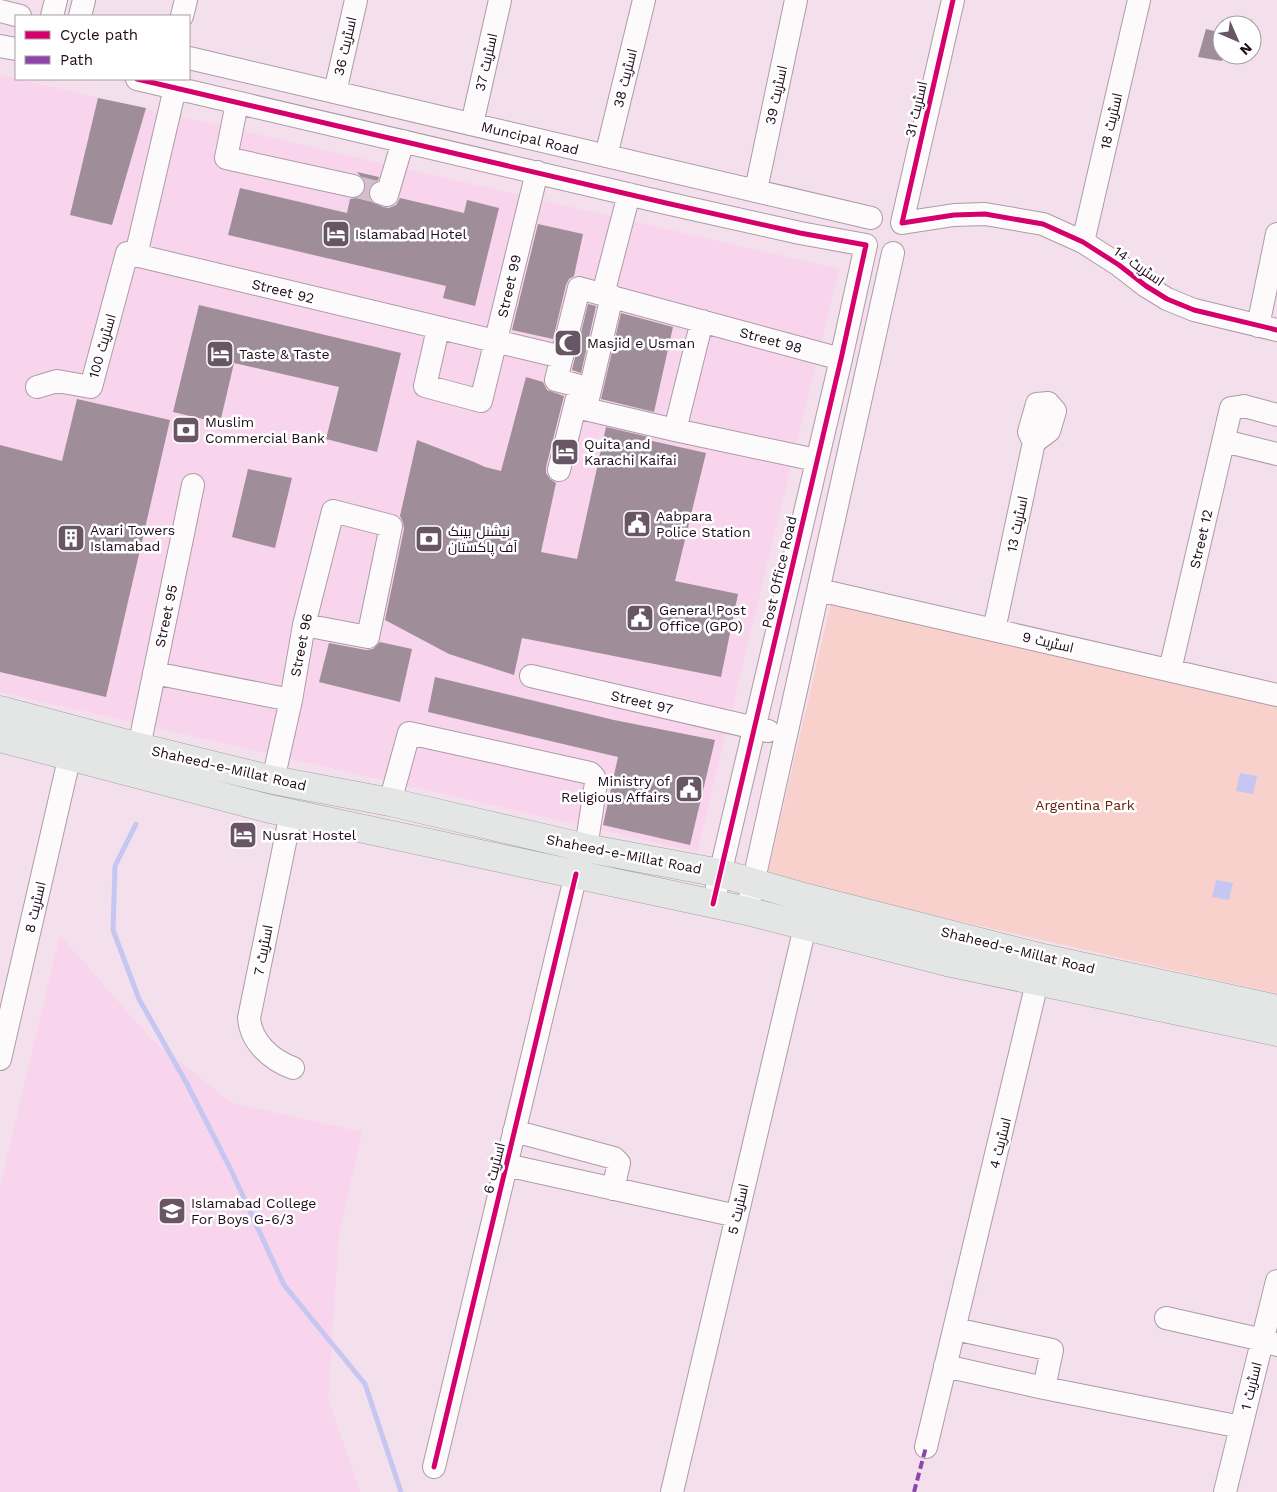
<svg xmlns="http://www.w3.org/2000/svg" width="1277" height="1492" viewBox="0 0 1277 1492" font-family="'Work Sans',Cairo,sans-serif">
<rect width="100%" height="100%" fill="#f3e0ec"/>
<path fill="#f8d4ed" d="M0,75L839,269L697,852L0,692Z
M60,935L151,1039L232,1103L362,1132L339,1235L328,1398L360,1492H0V1187Z"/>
<path fill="#f8d1cd" d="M831,602L1277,703V994L767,877Z"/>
<path fill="#c6c6f2" d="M1240,773L1257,776L1253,794L1236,791Z
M1216,880L1233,883L1229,900L1212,897Z"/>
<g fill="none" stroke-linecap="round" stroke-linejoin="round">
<path stroke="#c6c6f2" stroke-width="5" d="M136,824L115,866L113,930L139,999L187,1084L231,1170L284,1285L365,1384L401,1492"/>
</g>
<path fill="#9f8d99" d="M1206,29L1222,33V61L1198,57Z
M98,98L146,108L112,225L70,215Z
M357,172L379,177L378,180L372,184L369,188L368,195L372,202L383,207L389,208L396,205L400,198L464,213L467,200L499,208L475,306L443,298L446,286L228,235L240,188L347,213L350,199L357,198L362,195L366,189L365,182Z
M538,224L583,234L574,276L569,279L566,285L553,339L512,330Z
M588,304L596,306L581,373L572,370Z
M199,305L401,353L377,452L326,439L339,387L234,363L220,423L173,412Z
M621,313L673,327L654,412L601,399Z
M526,377L543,382L547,390L564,396L546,467V473L550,479L556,483L541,552L577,559L606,427L649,437L648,440L706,453L675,581L738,594L721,677L522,638L514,675L449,654L385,620L404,529L403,522L400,516L417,440L474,462L485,467L501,471Z
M77,399L170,420L106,697L0,672V445L62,461Z
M248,469L292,478L275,548L232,537Z
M380,642L412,649L400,702L319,682L329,643L366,650L373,649Z
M435,677L614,720L715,740L690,845L603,825L618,757L428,712Z"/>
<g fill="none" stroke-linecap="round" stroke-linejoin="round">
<path stroke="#d3c0cc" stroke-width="22" stroke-dasharray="22 11" stroke-linecap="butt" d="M353,186L381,193"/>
<defs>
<path id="minor" d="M953,0L902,223L954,215L985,214L1043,224L1083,242L1119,265L1146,286L1167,299L1194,310L1277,330
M0,11L20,16
M52,16L56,0
M80,16L84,0
M182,16L186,0
M0,46L16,49
M189,58L871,218
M137,79L666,203L800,233L866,245L841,359L713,904
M335,92L356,0
M237,103L226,158L353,186
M472,124L500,0
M606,156L644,0
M756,190L796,0
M381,193L387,195L403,141
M1083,242L1139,0
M136,255L175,88
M603,294L629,194
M1258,326L1277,234
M438,329L425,386L481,401L537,172
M37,387L57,381L91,387L127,253L562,357
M586,407L612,296
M585,409L675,430L816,460
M675,430L702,321
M1224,441L1277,454
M559,470L580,386L556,380L579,288L841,359
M819,590L1277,695
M994,630L1034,442L1029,432L1037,404L1048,403L1055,411L1049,431L1034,442
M1170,670L1231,408L1244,406L1277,415
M154,673L291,700
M531,676L768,731
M139,747L193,485
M273,780L291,700L304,625L333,511L391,526L368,637L304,625
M390,802L409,733L590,773L594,777L596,783L586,848
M291,813L249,1018C251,1042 271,1060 293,1068
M747,911L893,253
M0,1059L70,755
M514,1131L614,1158L619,1163L613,1189
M506,1165L737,1216
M1166,1318L1263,1340L1277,1345
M955,1329L1052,1350L1044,1388
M945,1366L1044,1388L1241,1427
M926,1447L1041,966
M434,1467L576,874
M672,1492L805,927
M1225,1492L1277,1281"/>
<path id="major" d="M0,710L139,747L273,780L390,802L586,848L720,873L800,896L1043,958L1277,1009
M0,738L266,808L747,911L947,962L1277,1032"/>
</defs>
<use href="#minor" stroke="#ad9ba7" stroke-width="24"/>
<use href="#major" stroke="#a0a0a1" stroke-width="29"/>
<use href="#minor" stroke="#fdfafc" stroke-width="22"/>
<use href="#major" stroke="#e4e6e5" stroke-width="28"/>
<path stroke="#8e44ad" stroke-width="4" stroke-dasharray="8 4" stroke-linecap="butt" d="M914,1492L926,1447"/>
<defs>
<path id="cycleway" d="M953,0L902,223L954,215L985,214L1043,224L1083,242L1119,265L1146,286L1167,299L1194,310L1277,330
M137,79L666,203L800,233L866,245L841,359L713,904
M434,1467L576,874"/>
</defs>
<use href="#cycleway" stroke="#fff" stroke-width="8"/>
<use href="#cycleway" stroke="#d6006c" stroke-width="5"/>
</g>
<defs>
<symbol id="hotel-square" viewBox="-11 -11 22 22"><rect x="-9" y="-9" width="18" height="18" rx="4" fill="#695664" stroke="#fff"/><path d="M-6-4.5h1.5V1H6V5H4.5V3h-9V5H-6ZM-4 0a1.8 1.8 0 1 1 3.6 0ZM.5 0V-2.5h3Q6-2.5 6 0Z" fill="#fff"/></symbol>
<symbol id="mosque-square" viewBox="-11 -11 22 22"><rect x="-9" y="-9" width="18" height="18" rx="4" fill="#695664" stroke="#fff"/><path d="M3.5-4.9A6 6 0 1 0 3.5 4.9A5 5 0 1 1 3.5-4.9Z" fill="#fff"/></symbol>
<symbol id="bank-square" viewBox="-11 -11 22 22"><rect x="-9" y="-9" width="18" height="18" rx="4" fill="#695664" stroke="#fff"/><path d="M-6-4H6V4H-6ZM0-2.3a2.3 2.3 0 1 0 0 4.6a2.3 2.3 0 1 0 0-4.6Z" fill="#fff"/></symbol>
<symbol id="civic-square" viewBox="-11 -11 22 22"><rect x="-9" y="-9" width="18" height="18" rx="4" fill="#695664" stroke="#fff"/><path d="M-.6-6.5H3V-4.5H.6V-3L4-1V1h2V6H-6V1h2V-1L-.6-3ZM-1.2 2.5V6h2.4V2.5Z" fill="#fff"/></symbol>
<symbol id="building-square" viewBox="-11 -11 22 22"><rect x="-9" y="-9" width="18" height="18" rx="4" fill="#695664" stroke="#fff"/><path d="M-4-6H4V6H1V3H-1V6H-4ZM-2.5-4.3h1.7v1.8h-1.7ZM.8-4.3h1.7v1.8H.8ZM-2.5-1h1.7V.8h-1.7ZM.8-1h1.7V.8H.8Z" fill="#fff"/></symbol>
<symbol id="university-square" viewBox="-11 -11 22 22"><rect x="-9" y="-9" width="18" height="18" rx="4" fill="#695664" stroke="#fff"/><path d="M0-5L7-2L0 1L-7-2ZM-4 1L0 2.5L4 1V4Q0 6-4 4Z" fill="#fff"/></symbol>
</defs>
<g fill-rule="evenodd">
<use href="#hotel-square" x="320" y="218" width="32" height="32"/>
<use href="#mosque-square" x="552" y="327" width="32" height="32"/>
<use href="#hotel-square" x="204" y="338" width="32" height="32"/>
<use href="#bank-square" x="170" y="414" width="32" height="32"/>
<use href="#hotel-square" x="549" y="436" width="32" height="32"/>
<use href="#civic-square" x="621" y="508" width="32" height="32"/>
<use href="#building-square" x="55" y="522" width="32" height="32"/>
<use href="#bank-square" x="413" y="523" width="32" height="32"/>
<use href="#civic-square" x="624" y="602" width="32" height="32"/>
<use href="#civic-square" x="673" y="773" width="32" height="32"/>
<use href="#hotel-square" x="227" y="819" width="32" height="32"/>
<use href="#university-square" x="156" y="1195" width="32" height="32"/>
</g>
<g text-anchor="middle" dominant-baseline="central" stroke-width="5" stroke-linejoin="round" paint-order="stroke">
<g font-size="14" fill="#1f0b1a" stroke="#fff">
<text transform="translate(345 46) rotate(-77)">اسٹریٹ 36</text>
<text transform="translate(486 62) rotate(-77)">اسٹریٹ 37</text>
<text transform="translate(625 78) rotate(-76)">اسٹریٹ 38</text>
<text transform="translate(776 95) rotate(-78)">اسٹریٹ 39</text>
<text transform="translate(916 109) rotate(-77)">اسٹریٹ 31</text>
<text transform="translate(1111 121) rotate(-77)">اسٹریٹ 18</text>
<text transform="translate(530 138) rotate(14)">Muncipal Road</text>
<text transform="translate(1139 266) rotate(35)">اسٹریٹ 14</text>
<text transform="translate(509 286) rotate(-77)">Street 99</text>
<text transform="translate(283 291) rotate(14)">Street 92</text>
<text transform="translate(771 340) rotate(15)">Street 98</text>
<text transform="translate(102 346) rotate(-74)">اسٹریٹ 100</text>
<text transform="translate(1017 524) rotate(-78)">اسٹریٹ 13</text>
<text transform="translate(1201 539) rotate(-77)">Street 12</text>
<text transform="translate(779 572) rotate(-77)">Post Office Road</text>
<text transform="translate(166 616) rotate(-78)">Street 95</text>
<text transform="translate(1048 642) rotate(13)">اسٹریٹ 9</text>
<text transform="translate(301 645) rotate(-79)">Street 96</text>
<text transform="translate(642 702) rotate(13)">Street 97</text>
<text transform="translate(229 768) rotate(13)">Shaheed-e-Millat Road</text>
<text transform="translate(624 854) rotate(11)">Shaheed-e-Millat Road</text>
<text transform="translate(35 907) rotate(-77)">اسٹریٹ 8</text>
<text transform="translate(263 950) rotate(-79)">اسٹریٹ 7</text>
<text transform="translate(1018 950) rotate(14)">Shaheed-e-Millat Road</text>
<text transform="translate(1000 1143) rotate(-76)">اسٹریٹ 4</text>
<text transform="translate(494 1168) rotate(-76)">اسٹریٹ 6</text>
<text transform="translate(738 1209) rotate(-77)">اسٹریٹ 5</text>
<text transform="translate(1251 1386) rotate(-76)">اسٹریٹ 1</text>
</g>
<g font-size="14" fill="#1f0b1a" stroke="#fff" text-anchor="start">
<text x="355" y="234">Islamabad Hotel</text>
<text x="587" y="343">Masjid e Usman</text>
<text x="239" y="354">Taste &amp; Taste</text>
<text x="205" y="422">Muslim<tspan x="205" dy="16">Commercial Bank</tspan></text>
<text x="584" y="444">Quita and<tspan x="584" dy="16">Karachi Kaifai</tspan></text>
<text x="656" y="516">Aabpara<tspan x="656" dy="16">Police Station</tspan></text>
<text x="90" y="530">Avari Towers<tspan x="90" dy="16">Islamabad</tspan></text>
<text x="448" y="531">نیشنل بینک<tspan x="448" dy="16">آف پاکستان</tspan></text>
<text x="659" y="610">General Post<tspan x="659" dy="16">Office (GPO)</tspan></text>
<text x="670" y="781" text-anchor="end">Ministry of<tspan x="670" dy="16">Religious Affairs</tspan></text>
<text x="262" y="835">Nusrat Hostel</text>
<text x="191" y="1203">Islamabad College<tspan x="191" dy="16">For Boys G-6/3</tspan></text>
</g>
<g font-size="14" fill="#662109" stroke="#fff">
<text x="1085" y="805">Argentina Park</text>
</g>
</g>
<rect x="15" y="15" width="175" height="65" fill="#ffffff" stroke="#a59da3"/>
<rect x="25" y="31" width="25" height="8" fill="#d6006c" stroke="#a59da3"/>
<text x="60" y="40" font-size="15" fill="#1f0b1a">Cycle path</text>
<rect x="25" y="56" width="25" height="8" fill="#8e44ad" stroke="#a59da3"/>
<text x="60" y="65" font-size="15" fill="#1f0b1a">Path</text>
<g transform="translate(1237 40) rotate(135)"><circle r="24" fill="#ffffff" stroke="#a59da3"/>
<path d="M0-4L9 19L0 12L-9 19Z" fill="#695664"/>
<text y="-8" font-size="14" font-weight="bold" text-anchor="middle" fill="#1f0b1a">N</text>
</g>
</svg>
